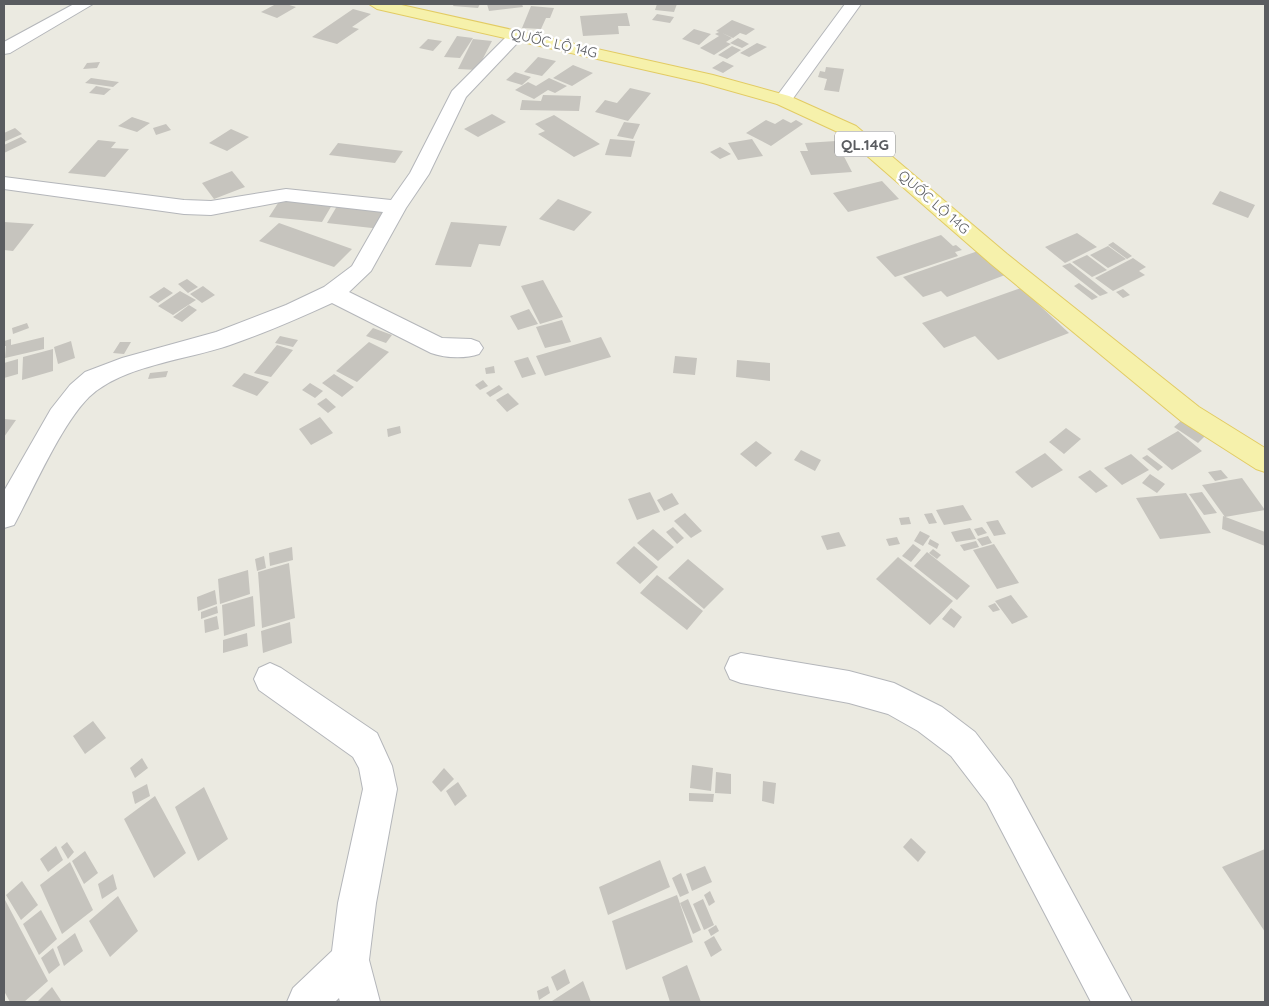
<svg xmlns="http://www.w3.org/2000/svg" width="1269" height="1006" viewBox="0 0 1269 1006" font-family="Quicksand,sans-serif">
<rect width="100%" height="100%" fill="#ebeae1"/>
<path fill="#c6c4be" d="M276,4H286L296,7L277,18L261,12Z
M454,4H480L478,8L453,6Z
M487,4H522L523,7L489,11Z
M657,4H677L674,12L655,10Z
M531,6L554,8L550,18H546L541,29L522,28Z
M353,9L371,14L352,27L359,29L337,44L312,37Z
M627,13L630,26H618L619,34L583,36L580,16Z
M657,14L674,17L670,23L652,20Z
M732,20L755,29L746,35L740,33L733,38L722,33L732,38L726,42L731,44L714,55L700,48L719,36L715,34L719,32L716,31Z
M694,29L711,34L699,45L682,39Z
M457,36L473,38L460,58L444,57Z
M738,38L749,44L742,48L730,43Z
M428,39L442,41L433,51L419,48Z
M473,39L492,41L477,70L458,69Z
M757,43L767,47L749,57L740,53Z
M732,46L741,50L727,59L718,55Z
M538,57L556,61L542,76L524,72Z
M723,61L734,66L723,73L712,68Z
M100,62L97,68L83,69L87,63Z
M573,65L593,73L572,86L553,78Z
M826,67L844,69L839,92L824,90L827,79L818,77L820,71L825,72Z
M515,72L531,77L522,85L506,80Z
M91,78L119,82L113,87L85,83Z
M549,78L567,86L555,93L548,90L534,99L515,90L528,82L536,86Z
M96,86L111,89L104,95L89,93Z
M630,88L651,93L628,121L595,112L605,100L617,103Z
M543,95L581,96L579,111L520,110L522,100L541,101Z
M492,114L506,122L478,137L464,129Z
M554,115L600,144L574,157L538,134L545,131L535,124Z
M132,117L150,123L137,132L118,126Z
M783,119L791,123L796,120L803,124L771,146L746,133L766,120L775,124Z
M624,122L640,124L633,139L617,136Z
M166,124L171,130L156,135L153,128Z
M15,128L22,134L4,142V133Z
M231,129L249,137L227,151L209,143Z
M21,137L27,142L4,153V145Z
M610,139L635,141L631,157L605,155Z
M752,139L763,156L738,160L728,143Z
M98,140L116,142L111,148L129,149L105,177L68,173Z
M836,141L852,172L811,175L800,151H808L805,143Z
M338,143L403,151L395,163L329,155Z
M720,147L731,154L720,159L710,152Z
M232,171L245,187L214,199L202,183Z
M882,181L899,199L848,212L833,193Z
M1220,191L1255,205L1248,218L1212,204Z
M558,199L592,212L574,231L539,219Z
M280,200L332,205L322,222L269,217Z
M337,206L390,212L381,229L327,223Z
M4,222L34,224L13,251L4,250Z
M451,222L507,226L500,246L479,244L471,267L435,265Z
M279,223L352,249L334,267L259,241Z
M1077,233L1097,247L1065,263L1045,247Z
M941,235L953,246L956,245L962,250L955,252L958,256L895,277L876,257Z
M1113,242L1132,256L1127,259L1108,245Z
M1108,246L1126,259L1108,268L1090,255Z
M978,251L1005,275L947,297L941,291L923,297L903,277Z
M1087,255L1107,270L1092,277L1072,262Z
M1133,258L1146,267L1139,271L1145,275L1113,291L1095,278Z
M1070,263L1108,293L1100,296L1062,266Z
M187,279L198,287L188,293L178,284Z
M543,280L563,317L540,324L521,286Z
M1079,283L1098,297L1092,300L1074,286Z
M203,286L215,295L202,303L190,294Z
M164,287L173,293L158,303L149,297Z
M1021,288L1069,333L998,360L975,336L944,348L922,323Z
M1123,289L1130,295L1123,298L1116,292Z
M180,291L196,300L173,315L158,306Z
M189,305L197,310L182,322L173,317Z
M529,309L538,324L518,330L510,316Z
M562,320L571,342L545,348L536,327Z
M27,323L29,328L13,334L12,328Z
M373,328L392,335L386,343L366,336Z
M280,336L298,340L293,347L275,343Z
M44,337V349L5,358L6,346H4V341L11,339V345Z
M601,337L611,357L545,376L536,356Z
M71,341L75,358L58,364L54,347Z
M120,342H131L124,354L113,353Z
M369,342L389,352L357,382L336,371Z
M277,345L293,350L271,377L254,373Z
M53,349V371L22,380L23,357Z
M675,356L697,358L695,375L673,373Z
M528,357L536,374L522,378L514,361Z
M18,359V374L4,378V363Z
M737,360L770,363V381L736,377Z
M494,366L495,373L486,374L485,368Z
M168,371L166,377L148,379L150,373Z
M244,373L269,382L257,396L232,386Z
M334,374L354,387L342,397L322,383Z
M483,380L488,386L480,390L475,385Z
M310,383L323,391L315,398L302,390Z
M499,385L503,389L490,397L486,393Z
M508,393L519,404L507,412L496,400Z
M326,398L336,407L328,413L317,404Z
M320,417L333,433L311,445L299,429Z
M4,419L16,420L4,437Z
M1182,420L1206,435L1198,443L1174,427Z
M400,426L401,433L388,437L387,429Z
M1066,428L1081,439L1064,454L1049,442Z
M1178,431L1202,451L1172,470L1147,449Z
M756,441L772,453L756,467L740,454Z
M801,450L821,460L815,471L794,460Z
M1045,453L1063,470L1032,488L1015,472Z
M1131,454L1149,470L1122,485L1104,468Z
M1147,455L1163,467L1158,471L1142,458Z
M1090,470L1108,486L1096,493L1078,477Z
M1221,470L1228,478L1215,481L1208,472Z
M1150,474L1165,484L1157,493L1142,483Z
M1242,478L1265,510L1225,517L1202,485Z
M650,492L660,512L637,520L628,499Z
M1202,492L1217,513L1204,515L1189,494Z
M672,493L679,504L664,511L657,500Z
M1186,493L1211,533L1160,539L1136,498Z
M963,505L972,520L944,525L936,510Z
M685,513L702,531L691,538L674,521Z
M932,513L937,523L929,524L924,514Z
M1223,516L1265,532V546L1222,529Z
M909,517L911,524L901,525L899,518Z
M998,520L1006,534L994,536L986,522Z
M673,527L684,538L677,544L666,532Z
M982,527L987,533L978,536L974,529Z
M970,528L976,539L956,542L951,532Z
M653,529L674,547L658,561L637,543Z
M920,531L930,536L923,546L914,541Z
M839,532L846,546L827,550L821,536Z
M988,536L992,543L982,546L977,539Z
M897,537L900,544L889,546L886,539Z
M930,539L939,544L937,549L928,544Z
M976,541L979,547L964,551L960,545Z
M913,544L921,550L911,562L902,556Z
M994,544L1019,583L997,589L973,550Z
M634,546L658,567L640,584L616,563Z
M292,547L293,560L270,566L269,553Z
M933,549L941,555L937,559L929,553Z
M927,552L970,586L957,600L914,566Z
M264,556L266,568L257,571L255,559Z
M898,557L953,601L930,625L876,579Z
M688,559L724,589L704,609L668,578Z
M289,563L295,618L262,628L258,572Z
M248,570L250,594L220,604L218,579Z
M657,575L703,611L687,630L640,593Z
M215,590L217,604L198,611L197,597Z
M1011,595L1028,617L1012,624L995,601Z
M253,596L255,626L224,636L222,605Z
M995,603L1000,610L993,612L988,606Z
M217,606L218,613L201,619V612Z
M951,608L962,617L954,628L942,619Z
M217,616L219,629L205,633L204,620Z
M290,622L292,643L263,653L261,631Z
M247,633L248,646L223,653V640Z
M93,721L106,738L85,754L73,736Z
M142,758L148,768L135,778L130,768Z
M692,765L713,768L711,791L690,788Z
M444,768L454,779L441,792L432,782Z
M716,772L731,774V794L715,793Z
M763,781L776,783L774,804L762,801Z
M458,782L467,796L455,806L446,791Z
M147,784L150,796L135,804L132,792Z
M204,787L228,839L198,861L175,807Z
M689,793L714,794L713,802L689,801Z
M155,796L186,853L154,878L124,819Z
M911,838L926,852L918,862L903,847Z
M67,842L74,852L68,859L61,847Z
M56,846L63,860L48,872L40,859Z
M1265,849V932L1222,867Z
M85,851L98,873L84,884L72,861Z
M660,860L670,887L608,915L599,887Z
M70,862L93,910L62,934L40,885Z
M705,866L712,882L692,891L686,874Z
M681,873L689,893L680,897L672,878Z
M113,874L117,889L102,899L98,884Z
M22,881L38,905L21,920L6,895Z
M710,891L715,902L709,906L704,895Z
M677,895L693,942L626,970L612,921Z
M118,896L138,931L110,957L89,921Z
M4,898L48,981L24,1002H10L4,991Z
M688,899L701,930L693,934L680,903Z
M703,899L714,925L704,930L693,904Z
M41,910L57,939L39,955L23,924Z
M716,925L719,931L711,936L708,930Z
M75,933L83,951L64,966L57,947Z
M714,936L722,950L711,957L704,942Z
M53,948L60,965L49,974L41,958Z
M687,965L701,1002H670L662,977Z
M565,969L570,983L557,991L551,977Z
M583,981L591,1002H552V1001Z
M548,986L550,993L539,1000L537,991Z
M52,987L62,1002H37Z"/>
<g fill="none" stroke-linecap="round" stroke-linejoin="round">
<defs>
<path id="street" d="M74,4H93L10,53L4,54V42Z
M845,4H861L789,104H777L774,100Z
M517,30L525,35L466,97L429,174L406,208L371,271L349,292L442,338L471,339L479,342L483,348L479,354C465,359 445,358 431,353L332,303C299,318 265,333 230,345C187,360 123,365 89,397C61,425 34,488 14,525L4,528V491L51,409L70,385L85,372L122,358L216,332L286,305L324,287L352,266L383,212L286,201L211,215L184,214L4,189V177L184,200L211,201L286,189L391,200L410,173L452,91L511,32Z
M741,653L849,671L894,683L942,707L975,732L1011,779L1132,1002H1091L987,803L951,756L918,731L888,714L849,703L741,683L730,679L725,668L730,657Z
M270,663L281,668L377,733L392,766L397,789L376,903L369,960L380,1002H340L339,998L335,1002H287L293,988L332,951L338,903L363,789L359,768L353,757L259,690L254,679L259,668Z"/>
<path id="primary" d="M369,4H397L713,75L789,96L856,126L1007,254L1199,407L1265,448V472L1256,469L1181,421L991,264L842,134L777,104L703,83L377,9Z"/>
</defs>
<use href="#street" stroke="#b4b6ba" stroke-width="2"/>
<use href="#primary" stroke="#e2cb63" stroke-width="2"/>
<use href="#street" fill="#fff" fill-rule="evenodd"/>
<use href="#primary" fill="#f6f1ab" fill-rule="evenodd"/>
</g>
<g text-anchor="middle" dominant-baseline="central" stroke-width="5" stroke-linejoin="round" paint-order="stroke">
<g font-size="14" fill="#5a5c60" stroke="#fff">
<text transform="translate(554 43) rotate(13)">QUỐC LỘ 14G</text>
<text transform="translate(934 202) rotate(41)">QUỐC LỘ 14G</text>
</g>
<rect fill="#fff" stroke="#8c8d90" stroke-width="1" x="835" y="131.5" width="60" height="25" rx="4"/>
<g font-size="15" font-weight="bold" fill="#5a5c60">
<text x="865" y="144">QL.14G</text>
</g>
</g>
<rect width="1269" height="1006" fill="none" stroke="#5a5c60" stroke-width="10"/>
</svg>
